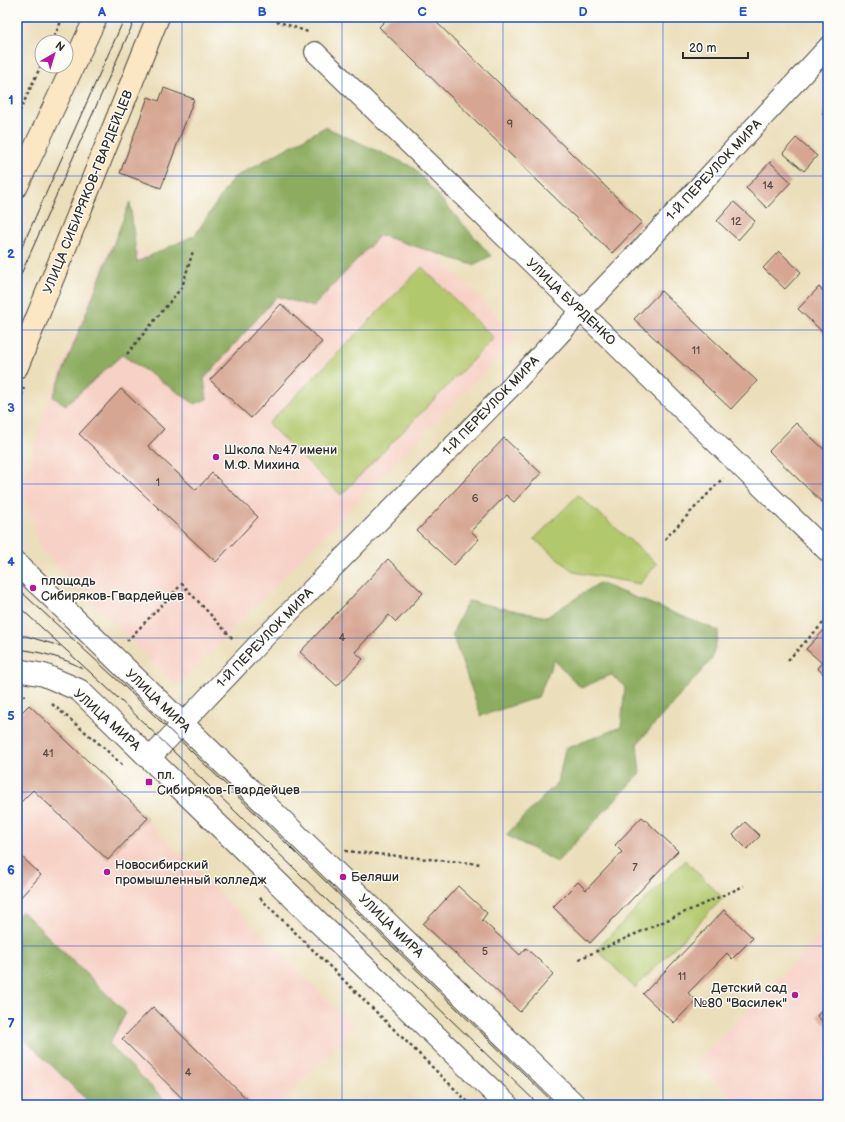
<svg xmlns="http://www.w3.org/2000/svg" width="845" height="1122" viewBox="0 0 845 1122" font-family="'Balsamiq Sans',sans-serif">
<rect width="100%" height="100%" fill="#fdfcf7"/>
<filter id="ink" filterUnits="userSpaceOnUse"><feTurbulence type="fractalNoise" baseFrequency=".025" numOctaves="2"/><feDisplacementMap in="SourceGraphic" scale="8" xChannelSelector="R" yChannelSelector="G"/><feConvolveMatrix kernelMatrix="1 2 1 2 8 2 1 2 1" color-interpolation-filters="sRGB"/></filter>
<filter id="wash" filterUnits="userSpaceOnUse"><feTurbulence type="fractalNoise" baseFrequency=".012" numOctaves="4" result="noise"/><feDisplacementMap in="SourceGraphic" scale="16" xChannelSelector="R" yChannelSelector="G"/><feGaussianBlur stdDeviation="0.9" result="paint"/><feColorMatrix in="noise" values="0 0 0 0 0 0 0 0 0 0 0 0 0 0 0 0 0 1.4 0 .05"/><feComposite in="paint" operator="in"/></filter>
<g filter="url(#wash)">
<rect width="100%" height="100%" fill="#ebdeba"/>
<path fill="#f7d1c6" d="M390,208L518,337L177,686L41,550L23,490L40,423L110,243L173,263Z
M29,705L355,1027L279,1105H17V717Z
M828,928V1105H740L696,1062Z"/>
<path fill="#b2c86c" stroke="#6e7a4c" d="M422,267L494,338L341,495L268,424Z
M578,495L657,564L640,584L574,572L534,539Z
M685,860L723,898L635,988L596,949Z"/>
<path fill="#8dac60" stroke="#5c6c46" d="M325,127L413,167L491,256L473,265L380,235L313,307L277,296L204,379L207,399L195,404L122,355L66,405L53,397L130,202L137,262L195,235L233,178Z
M599,583L719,631L712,659L637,744L640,773L557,862L506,835L558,782L565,749L621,727L625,686L611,675L581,688L554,660L538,697L481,716L452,634L468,601L547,617Z
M22,911L126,1013L109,1044L170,1105H92L17,1032V916Z"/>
<g id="blocks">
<path fill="#d6a693" d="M389,17H431L642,222L612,253L379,27Z
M164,88L194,99L161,188L120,173L148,97L159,101Z
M828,107V118L822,113Z
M796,138L817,156L804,171L783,153Z
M770,162L791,182L767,208L746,188Z
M734,202L755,221L738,240L717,221Z
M779,251L801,272L785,289L763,268Z
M819,287L828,296V335L827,336L798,309Z
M661,291L757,381L731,409L634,319Z
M281,304L322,342L251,418L210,380Z
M121,389L164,429L148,446L196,490L212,473L258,517L216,562L79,434Z
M796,423L828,453V508L769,451Z
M504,438L541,473L514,502L506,495L471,531L479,539L454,565L417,531Z
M388,559L423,593L396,622L389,615L355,652L363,659L337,686L300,652Z
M828,626V678L817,668L822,663L806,649Z
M29,705L148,818L108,860L33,790L17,806V717Z
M642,817L678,851L590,943L553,907L578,882L586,890L622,852L615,845Z
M745,822L760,836L747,849L733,835Z
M17,852L41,875L17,901Z
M458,886L487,913L482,920L520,955L526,948L554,974L520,1012L423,924Z
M724,910L753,938L732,959L727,953L688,993L696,1000L674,1023L643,994Z
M828,1003V1026L817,1016Z
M153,1007L253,1105H189L122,1039Z"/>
</g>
</g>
<g filter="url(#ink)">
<use href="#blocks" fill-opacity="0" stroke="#484640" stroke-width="1"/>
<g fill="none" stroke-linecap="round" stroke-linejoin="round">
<defs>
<path id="minor" d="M315,52L828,552
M149,759L261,641L510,388L581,311L644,246L828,47"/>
<path id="tertiary" d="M17,564L53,598L575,1105
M17,670L44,675L79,690L507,1105"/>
<path id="secondary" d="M17,186L96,17
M17,367L158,17"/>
</defs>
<use href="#minor" stroke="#484640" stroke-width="22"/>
<use href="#tertiary" stroke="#484640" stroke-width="24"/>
<use href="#secondary" stroke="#484640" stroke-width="24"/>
<path stroke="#484640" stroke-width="2.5" stroke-dasharray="3 3" stroke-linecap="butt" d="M265,17L308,32
M52,42L63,17
M17,117L42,63
M127,354L182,287L193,251
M17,413L24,387
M665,539L723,478
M127,641L182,584L234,640
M788,660L828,618
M17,697L28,695
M52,704L103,747L122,765
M345,851L481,864
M260,898L471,1105
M579,959L744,886"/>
<use href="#minor" stroke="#fff" stroke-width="20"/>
<use href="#tertiary" stroke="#fff" stroke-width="22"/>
<use href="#secondary" stroke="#fbe7c3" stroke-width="22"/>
<path stroke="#2b2b2b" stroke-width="1" d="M17,258L125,17
M17,283L136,17
M17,588L125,687L556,1105
M17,605L117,697L539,1105
M17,636H26L60,646
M17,649C38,651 64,658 82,668"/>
</g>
</g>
<path fill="none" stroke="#1d4ed8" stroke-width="1" stroke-opacity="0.55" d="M182,17V1105M342,17V1105M503,17V1105M663,17V1105M17,176H828M17,330H828M17,484H828M17,638H828M17,792H828M17,946H828"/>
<g fill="#b5179e" stroke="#fdfcf7" stroke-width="1.5">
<circle cx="216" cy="457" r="4"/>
<circle cx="33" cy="588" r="4"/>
<rect x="145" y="778" width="8" height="8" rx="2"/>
<circle cx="107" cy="872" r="4"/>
<circle cx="343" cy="877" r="4"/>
<circle cx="795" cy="995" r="4"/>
</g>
<g text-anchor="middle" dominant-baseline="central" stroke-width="3" stroke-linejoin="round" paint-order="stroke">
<g font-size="11" fill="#564a45">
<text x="510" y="124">9</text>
<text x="768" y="185">14</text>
<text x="736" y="221">12</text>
<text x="696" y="350">11</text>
<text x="158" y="482">1</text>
<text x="475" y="498">6</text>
<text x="342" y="637">4</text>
<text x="48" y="753">41</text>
<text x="635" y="867">7</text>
<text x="485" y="951">5</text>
<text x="682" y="976">11</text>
<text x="188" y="1072">4</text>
</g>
<g font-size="13" fill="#2b2b2b" stroke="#fdfcf7">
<text transform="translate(714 170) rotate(-47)">1-Й ПЕРЕУЛОК МИРА</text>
<text transform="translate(88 192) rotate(-68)">УЛИЦА СИБИРЯКОВ-ГВАРДЕЙЦЕВ</text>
<text transform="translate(571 302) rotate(44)">УЛИЦА БУРДЕНКО</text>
<text transform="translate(491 406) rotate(-46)">1-Й ПЕРЕУЛОК МИРА</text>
<text transform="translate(265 638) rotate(-46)">1-Й ПЕРЕУЛОК МИРА</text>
<text transform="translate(158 701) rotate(44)">УЛИЦА МИРА</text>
<text transform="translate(107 720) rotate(42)">УЛИЦА МИРА</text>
<text transform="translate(391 926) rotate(44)">УЛИЦА МИРА</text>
</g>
<g font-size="13" fill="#2b2b2b" stroke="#fdfcf7" text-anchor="start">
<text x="224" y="450">Школа №47 имени<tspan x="224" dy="15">М.Ф. Михина</tspan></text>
<text x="41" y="581">площадь<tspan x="41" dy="15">Сибиряков-Гвардейцев</tspan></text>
<text x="157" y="775">пл.<tspan x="157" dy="15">Сибиряков-Гвардейцев</tspan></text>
<text x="115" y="865">Новосибирский<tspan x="115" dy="15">промышленный колледж</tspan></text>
<text x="351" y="877">Беляши</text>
<text x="787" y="988" text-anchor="end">Детский сад<tspan x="787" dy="15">№80 "Василек"</tspan></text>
</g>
</g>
<rect width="845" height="1122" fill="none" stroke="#fdfcf7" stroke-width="44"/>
<g transform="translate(54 54) rotate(38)"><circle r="19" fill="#fdfcf7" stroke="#a9a8a5"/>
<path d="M0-3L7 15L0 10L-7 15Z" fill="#b5179e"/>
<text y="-6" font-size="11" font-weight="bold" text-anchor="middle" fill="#2b2b2b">N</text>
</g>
<path d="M683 52v6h65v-6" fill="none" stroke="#2b2b2b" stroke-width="2"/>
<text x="689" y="52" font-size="12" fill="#2b2b2b" stroke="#fdfcf7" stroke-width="3" paint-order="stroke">20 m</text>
<rect x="22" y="22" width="801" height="1078" fill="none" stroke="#1d4ed8" stroke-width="1.5"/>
<g font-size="13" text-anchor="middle" font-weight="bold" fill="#1d4ed8">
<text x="102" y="16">A</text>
<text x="262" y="16">B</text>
<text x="422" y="16">C</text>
<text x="583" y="16">D</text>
<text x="743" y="16">E</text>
<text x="11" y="104">1</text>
<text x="11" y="258">2</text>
<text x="11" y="412">3</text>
<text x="11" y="566">4</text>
<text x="11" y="720">5</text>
<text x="11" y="874">6</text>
<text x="11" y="1028">7</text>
</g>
</svg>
